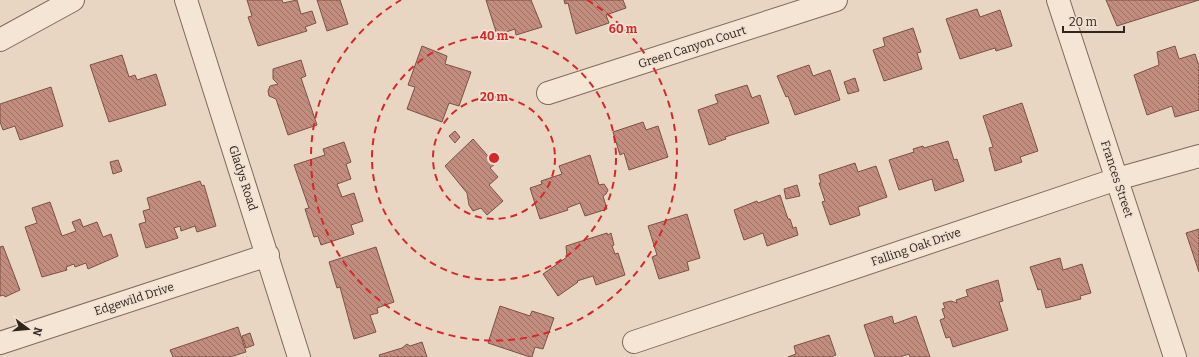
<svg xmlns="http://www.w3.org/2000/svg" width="1199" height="357" viewBox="0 0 1199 357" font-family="Bitter,serif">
<defs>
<pattern id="building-back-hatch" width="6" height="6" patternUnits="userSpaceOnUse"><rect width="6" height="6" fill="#c28d7e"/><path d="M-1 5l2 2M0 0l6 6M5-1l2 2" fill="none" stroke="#9e7367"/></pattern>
</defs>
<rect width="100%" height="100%" fill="#e8d6c3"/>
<path fill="url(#building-back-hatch)" stroke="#7c5145" d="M247,0H282L283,3L297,0L301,14L312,11L316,23L305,27L307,31L258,46L248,17L252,16Z
M317,0H340L348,24L327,31Z
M486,0H531L542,27L516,35L515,29L497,35Z
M564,0H623L626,8L606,15L609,23L576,34L568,3L565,4Z
M1106,0H1199L1117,26Z
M977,9L980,17L1000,10L1012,46L996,51L995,48L960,59L946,19Z
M913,28L921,52L917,53L922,69L884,81L873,50L885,46L883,38Z
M422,46L447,56L445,64L471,72L459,106L449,103L442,122L407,109L415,87L408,85Z
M1175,46L1179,59L1195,54L1199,66V110L1175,117L1172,106L1147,115L1134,75L1159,65L1157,52Z
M122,55L129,77L135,75L137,80L156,74L166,105L109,122L90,65Z
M301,60L306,76L301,78L317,125L288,135L276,99L269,96L268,91L270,86L278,84L273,79V69Z
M809,65L813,76L830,70L840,100L795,115L788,96L786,97L777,76Z
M855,78L859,91L848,94L844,82Z
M747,85L752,98L760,95L769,123L725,137L726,139L709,145L698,110L718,103L715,95Z
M51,87L63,126L20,140L15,126L3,130L0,122V104Z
M1022,103L1038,151L1020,157L1022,162L995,171L989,148L993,147L983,116Z
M643,122L646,130L658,126L668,157L629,170L624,153L620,155L613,132Z
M455,131L460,137L455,143L449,136Z
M473,139L495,164L490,168L498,177L489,185L503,201L487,215L481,208L473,211L469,205L467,193L445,166Z
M948,141L954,160L957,159L964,181L935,191L932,179L899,190L889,160L914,152L913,149L923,146L924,148Z
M344,142L351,162L346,164L351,179L337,184L342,197L354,193L363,221L351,225L354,234L321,245L318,236L314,237L305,209L309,208L294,165L325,155L323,149Z
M590,155L599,185L604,184L608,190L606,194L603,196L607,209L585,216L580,203L567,208L568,210L540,219L530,188L542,184L541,181L562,174L559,166Z
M118,160L122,171L113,174L110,162Z
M855,163L858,172L876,166L887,197L858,207L860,215L830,225L822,202L825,201L819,183H821L819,175Z
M200,181L202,186L204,185L216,226L197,232L195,226L181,231L180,226L174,228L178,238L146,248L139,224L146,222L143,211L150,209L147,198Z
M797,185L800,196L786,199L784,189Z
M780,195L788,219H790L793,228L796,227L798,235L767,246L763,233L744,240L734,210L757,201L758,203Z
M50,202L62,236L76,231L72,222L80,219L83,227L97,222L103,237L111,234L118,256L88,269L86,263L75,267L74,264L66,267L67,270L42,277L25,227L37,223L32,208Z
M687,214L700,258L687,262L689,270L659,279L652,257L657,255L648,226Z
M1199,229V272L1186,233Z
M607,233L608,235L611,233L614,245L612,246L615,254L618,253L625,275L596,285L593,276L577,281L578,282L558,296L543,274L567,257L566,246Z
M3,246L20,290L5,297L4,295L0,296V247Z
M376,247L394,302L377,308L378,313L370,315L376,332L354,339L340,287L337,288L329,262Z
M1060,258L1063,270L1082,264L1091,293L1080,296L1081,299L1046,308L1041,289L1038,290L1030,267Z
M998,280L1003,301L999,302L1008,330L953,347L950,337L946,338L940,320L945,318L942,309L945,308L943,303L951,301L957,303L956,300L968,296L966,290Z
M500,306L530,316L532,311L554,318L543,349L535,347L532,357H530L488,343Z
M892,316L894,324L916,316L930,357H910L909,354L900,357H875L864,325Z
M238,327L246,352L230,357H173L170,350Z
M250,333L254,345L246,348L242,336Z
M829,335L836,355L831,357H788L796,354L794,346Z
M422,342L427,357H380L379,355L402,348L407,344L410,346Z"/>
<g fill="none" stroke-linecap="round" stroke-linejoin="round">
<defs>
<path id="minor" d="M186,0L299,357
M1058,0L1175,357
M0,40L73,0
M548,93L836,0
M634,342L1117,179L1199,156
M0,343L268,255"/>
</defs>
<use href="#minor" stroke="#80695c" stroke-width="24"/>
<use href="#minor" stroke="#f4e5d5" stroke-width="22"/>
</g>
<g fill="none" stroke="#d62828" stroke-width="2" stroke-dasharray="7 5">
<circle cx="494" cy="158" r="61"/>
<circle cx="494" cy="158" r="122"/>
<path d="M587 0A183 183 0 1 1 401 0"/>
</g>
<g text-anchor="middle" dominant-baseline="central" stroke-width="3.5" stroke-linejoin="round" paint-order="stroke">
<g font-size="12" fill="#32241e" stroke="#f0e2d2">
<text transform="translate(692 47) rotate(-18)">Green Canyon Court</text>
<text transform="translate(243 178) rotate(72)">Gladys Road</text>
<text transform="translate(1117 179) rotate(72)">Frances Street</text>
<text transform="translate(916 247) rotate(-19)">Falling Oak Drive</text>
<text transform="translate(134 299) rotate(-18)">Edgewild Drive</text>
</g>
</g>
<circle cx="494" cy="158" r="6" fill="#d62828" stroke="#f0e2d2" stroke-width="2"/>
<g font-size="12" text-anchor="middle" font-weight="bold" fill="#d62828" stroke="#f0e2d2" stroke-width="3.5" stroke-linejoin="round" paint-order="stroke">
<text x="623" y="33">60 m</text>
<text x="494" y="40">40 m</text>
<text x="494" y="101">20 m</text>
</g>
<g transform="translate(28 329) rotate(106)" stroke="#f0e2d2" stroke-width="3" paint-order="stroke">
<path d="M0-3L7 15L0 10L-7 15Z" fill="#32241e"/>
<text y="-6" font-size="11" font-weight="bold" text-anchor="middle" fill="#32241e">N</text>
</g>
<path d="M1063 26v6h61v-6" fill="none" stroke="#32241e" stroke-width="2"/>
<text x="1069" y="26" font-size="12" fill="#32241e" stroke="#f0e2d2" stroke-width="3" paint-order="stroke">20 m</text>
</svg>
